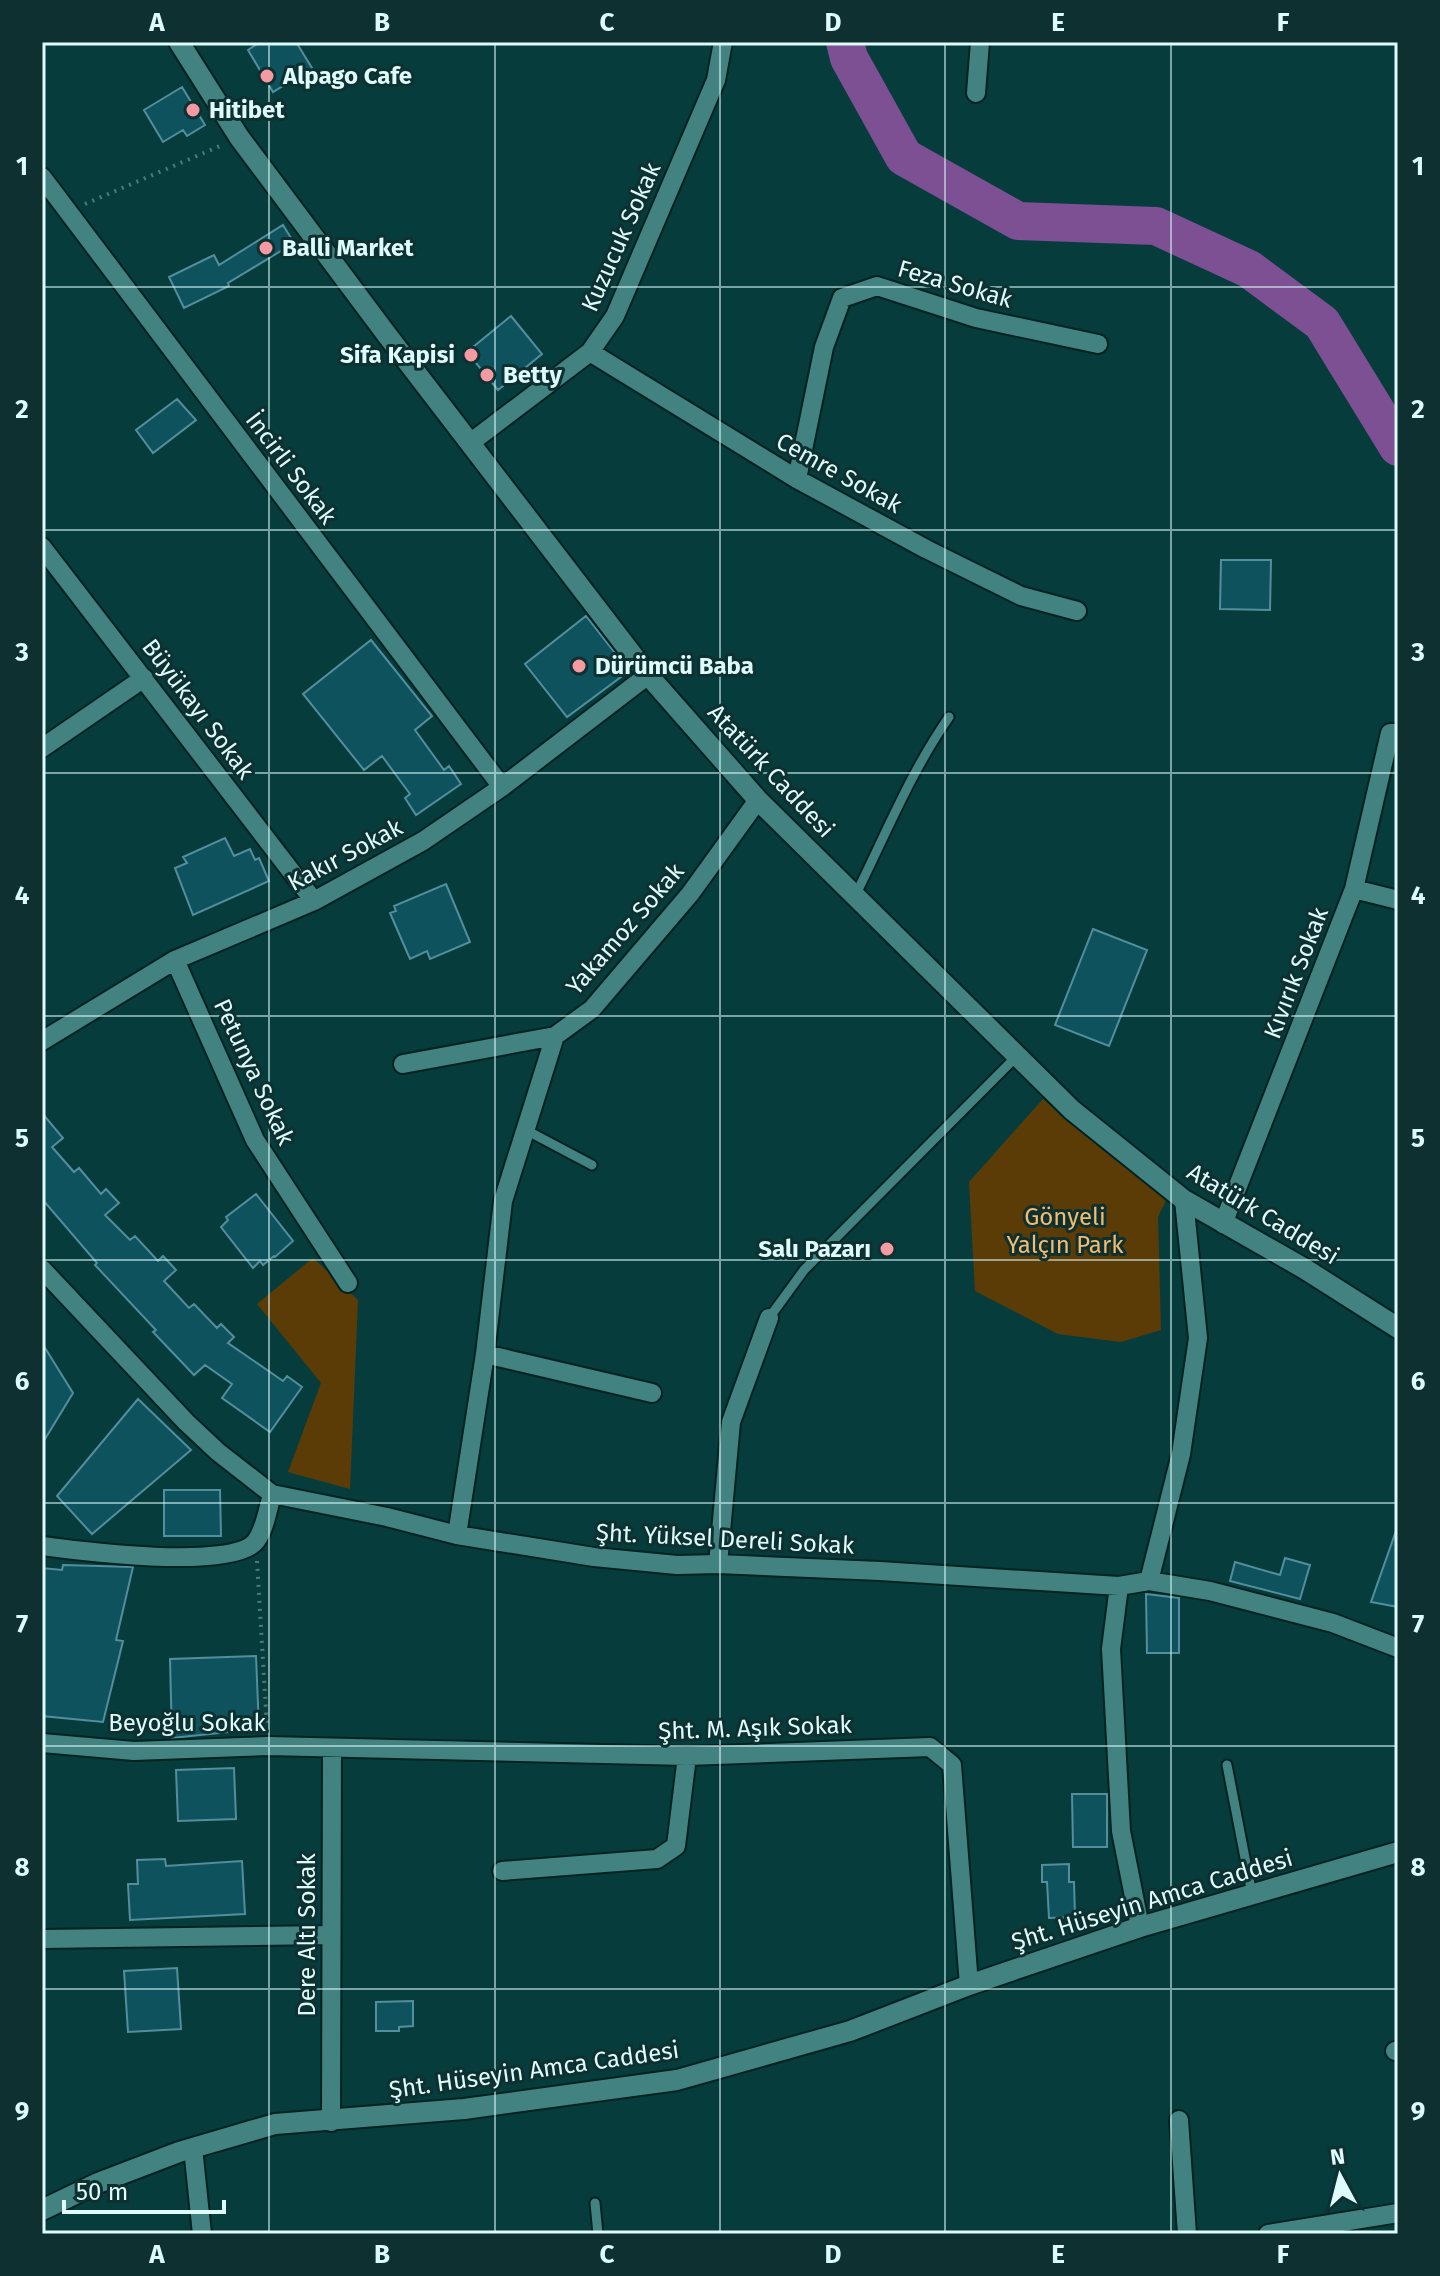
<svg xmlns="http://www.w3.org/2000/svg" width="1440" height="2276" viewBox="0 0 1440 2276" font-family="'Fira Sans',sans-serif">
<rect width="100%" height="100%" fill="#063d3c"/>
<path fill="#5c3c06" d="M1043,1099L1170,1192L1158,1217L1161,1330L1121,1342L1058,1334L975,1291L969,1182Z
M313,1258L358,1300L350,1489L288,1472L321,1383L257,1304Z"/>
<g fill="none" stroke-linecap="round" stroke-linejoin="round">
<path stroke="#7d4f93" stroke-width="38" d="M845,42L849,58L904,157L1018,221L1156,226L1249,269L1322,323L1398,447"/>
</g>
<path fill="#0e525e" stroke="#528e9c" stroke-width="2" d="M260,42H296L312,68L273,92L248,50Z
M182,87L205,125L187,136L183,130L163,142L144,110Z
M283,225L294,243L228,283L229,286L184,308L169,277L214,255L219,265Z
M511,316L542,354L498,390L467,352Z
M177,399L196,420L153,453L136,430Z
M1221,560H1271L1270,610L1220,609Z
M586,616L629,671L567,717L525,664Z
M371,640L432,716L415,730L444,770L449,766L461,784L416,815L405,798L410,794L382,756L364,770L303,694Z
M225,838L234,856L250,849L255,860L259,858L269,881L193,915L175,868L187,863L183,857Z
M446,884L470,942L430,959L427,951L410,959L390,913L396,911L394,906Z
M1093,929L1147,950L1109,1046L1055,1025Z
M42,1113L63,1138L52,1147L74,1172L79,1168L101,1194L106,1189L119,1203L105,1215L130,1240L135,1236L158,1261L163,1256L176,1270L164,1281L189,1308L194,1304L217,1328L221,1324L234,1337L228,1343L283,1381L287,1376L302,1387L270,1432L222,1398L232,1384L205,1365L194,1375L153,1332L156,1330L95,1265L97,1263L42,1199Z
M256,1194L293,1241L275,1257L274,1256L263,1265L260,1261L253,1268L221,1227L228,1220L226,1217Z
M42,1343L73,1393L42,1444Z
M138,1399L191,1450L92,1534L57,1496Z
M164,1490H220L221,1536H164Z
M1396,1531L1398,1532V1607L1371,1602Z
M1285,1558L1310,1565L1300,1599L1230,1581L1235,1562L1280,1575Z
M63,1565L133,1567L116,1640L123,1641L103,1722L42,1716V1568L62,1570Z
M1146,1594L1179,1598V1653H1147Z
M256,1656L259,1729L172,1738L170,1659Z
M234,1768L236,1819L178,1821L176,1770Z
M1072,1794H1107V1847H1073Z
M165,1859L166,1866L242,1861L245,1914L130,1920L128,1884H138L137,1860Z
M1069,1864V1882H1074L1075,1917L1049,1918L1047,1882H1042V1865Z
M177,1968L181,2029L128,2032L124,1971Z
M413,2001V2026L399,2027V2031H376V2002Z"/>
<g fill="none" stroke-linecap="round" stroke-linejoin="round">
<defs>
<path id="lane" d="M855,896C885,836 910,773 949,717
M524,1129L592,1165
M769,1318L804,1270L1016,1057
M1227,1765L1252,1894
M595,2203L598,2234"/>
<path id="street" d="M976,93L980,42
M42,177L502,787
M590,352L797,479L926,549L1021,596L1077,611
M470,443L590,352L615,316L716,80L723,42
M797,479L824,347L842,298L877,286L976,318L1098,344
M42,547L314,901
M42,748L144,678
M1354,889L1398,900
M175,960L255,1140L348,1283
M42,1041L175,960L314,901L423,841L502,787L648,675
M403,1064L555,1036L592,1009L690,894L758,800
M1223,1224L1354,889L1390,733H1398
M42,1269L186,1422L218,1452L272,1494L387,1517L457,1535L594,1557L677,1565L718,1564L880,1571L1119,1586L1149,1581L1210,1591L1333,1623L1398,1648
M485,1354L652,1393
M457,1535L485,1354L503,1201L555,1036
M42,1546C80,1551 234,1571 256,1541C265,1529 268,1509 272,1494
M718,1564L731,1422L769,1318
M1149,1581L1181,1454L1198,1338L1184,1200
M1119,1586L1111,1649L1121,1831L1140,1927
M42,1743L134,1751L268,1746L687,1756L930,1747L952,1765L969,1985
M502,1871L657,1859L676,1846L687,1756
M42,1939L331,1935
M1395,2051L1398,2050
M1179,2120L1187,2234
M331,2122L332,1749
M193,2148L202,2234
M1268,2234L1398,2213"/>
<path id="secondary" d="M179,42L239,137L387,335L648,675L758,800L1072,1110L1184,1200L1305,1269L1398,1328
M42,2210L98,2183L179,2152L275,2124L464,2109L677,2080L850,2031L969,1985L1140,1927L1398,1852"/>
</defs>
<use href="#lane" stroke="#002221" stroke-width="13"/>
<use href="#street" stroke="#002221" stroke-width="22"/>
<use href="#secondary" stroke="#002221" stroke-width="24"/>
<path stroke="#4b7b7a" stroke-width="4" stroke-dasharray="2 6" stroke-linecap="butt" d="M85,204L220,146
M257,1561L267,1728"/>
<use href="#lane" stroke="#428281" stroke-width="9"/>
<use href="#street" stroke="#428281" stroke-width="18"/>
<use href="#secondary" stroke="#428281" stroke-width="20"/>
</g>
<path fill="none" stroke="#ddfcfb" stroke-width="2" stroke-opacity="0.55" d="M269,42V2234M495,42V2234M720,42V2234M945,42V2234M1171,42V2234M42,287H1398M42,530H1398M42,773H1398M42,1016H1398M42,1260H1398M42,1503H1398M42,1746H1398M42,1989H1398"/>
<g fill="#f49aa2" stroke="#0e3030" stroke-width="3">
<circle cx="267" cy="76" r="8"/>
<circle cx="193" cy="110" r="8"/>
<circle cx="266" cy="248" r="8"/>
<circle cx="471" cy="355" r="8"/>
<circle cx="487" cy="375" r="8"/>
<circle cx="579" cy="666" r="8"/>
<circle cx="887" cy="1249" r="8"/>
</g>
<g text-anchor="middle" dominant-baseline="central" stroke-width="6" stroke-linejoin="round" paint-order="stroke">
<g font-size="24" font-weight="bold" fill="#ddfcfb" stroke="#0e3030" text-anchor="start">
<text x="283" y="76">Alpago Cafe</text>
<text x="209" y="110">Hitibet</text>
<text x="282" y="248">Balli Market</text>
<text x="455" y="355" text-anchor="end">Sifa Kapisi</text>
<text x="503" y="375">Betty</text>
<text x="595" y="666">Dürümcü Baba</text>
<text x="871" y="1249" text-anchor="end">Salı Pazarı</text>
</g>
<g font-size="24" fill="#ddfcfb" stroke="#0e3030">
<text transform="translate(621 237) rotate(-66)">Kuzucuk Sokak</text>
<text transform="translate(955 284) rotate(16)">Feza Sokak</text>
<text transform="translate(291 468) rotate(53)">İncirli Sokak</text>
<text transform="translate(839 473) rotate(29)">Cemre Sokak</text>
<text transform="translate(198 709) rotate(53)">Büyükayı Sokak</text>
<text transform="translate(771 771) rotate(47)">Atatürk Caddesi</text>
<text transform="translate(345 855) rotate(-28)">Kakır Sokak</text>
<text transform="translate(625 929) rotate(-49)">Yakamoz Sokak</text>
<text transform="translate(1296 973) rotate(-69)">Kıvırık Sokak</text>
<text transform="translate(254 1072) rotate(65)">Petunya Sokak</text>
<text transform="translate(1263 1214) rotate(31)">Atatürk Caddesi</text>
<text transform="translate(725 1539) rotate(3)">Şht. Yüksel Dereli Sokak</text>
<text x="187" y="1723">Beyoğlu Sokak</text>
<text transform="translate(755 1728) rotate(-2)">Şht. M. Aşık Sokak</text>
<text transform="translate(1152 1900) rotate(-17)">Şht. Hüseyin Amca Caddesi</text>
<text transform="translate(307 1935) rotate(-90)">Dere Altı Sokak</text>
<text transform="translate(534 2070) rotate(-8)">Şht. Hüseyin Amca Caddesi</text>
</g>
<g font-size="24" fill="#f5bc6d" stroke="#0e3030">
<text x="1065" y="1217">Gönyeli<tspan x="1065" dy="28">Yalçın Park</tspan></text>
</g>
</g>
<rect width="1440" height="2276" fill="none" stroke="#0e3030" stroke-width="88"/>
<g transform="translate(1340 2176) rotate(353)" stroke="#0e3030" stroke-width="6" paint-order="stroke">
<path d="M0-6L14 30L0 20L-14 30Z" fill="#ddfcfb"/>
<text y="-12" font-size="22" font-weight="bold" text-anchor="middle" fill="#ddfcfb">N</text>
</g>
<path d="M64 2200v12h160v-12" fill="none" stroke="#ddfcfb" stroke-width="4"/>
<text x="76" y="2200" font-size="24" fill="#ddfcfb" stroke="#0e3030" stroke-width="6" paint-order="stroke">50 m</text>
<rect x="44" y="44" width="1352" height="2188" fill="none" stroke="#ddfcfb" stroke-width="3"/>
<g font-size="26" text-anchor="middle" font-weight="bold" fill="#ddfcfb">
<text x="157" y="31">A</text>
<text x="382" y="31">B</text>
<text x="607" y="31">C</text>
<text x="833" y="31">D</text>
<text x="1058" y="31">E</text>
<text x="1283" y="31">F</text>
<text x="22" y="175">1</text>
<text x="1418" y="175">1</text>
<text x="22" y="418">2</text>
<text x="1418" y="418">2</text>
<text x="22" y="661">3</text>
<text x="1418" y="661">3</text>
<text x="22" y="904">4</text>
<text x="1418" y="904">4</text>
<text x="22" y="1147">5</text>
<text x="1418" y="1147">5</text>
<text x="22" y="1390">6</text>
<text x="1418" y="1390">6</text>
<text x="22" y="1633">7</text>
<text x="1418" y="1633">7</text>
<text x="22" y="1876">8</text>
<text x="1418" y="1876">8</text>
<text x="22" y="2120">9</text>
<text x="1418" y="2120">9</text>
<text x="157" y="2263">A</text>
<text x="382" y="2263">B</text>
<text x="607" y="2263">C</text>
<text x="833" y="2263">D</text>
<text x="1058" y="2263">E</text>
<text x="1283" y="2263">F</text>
</g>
</svg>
